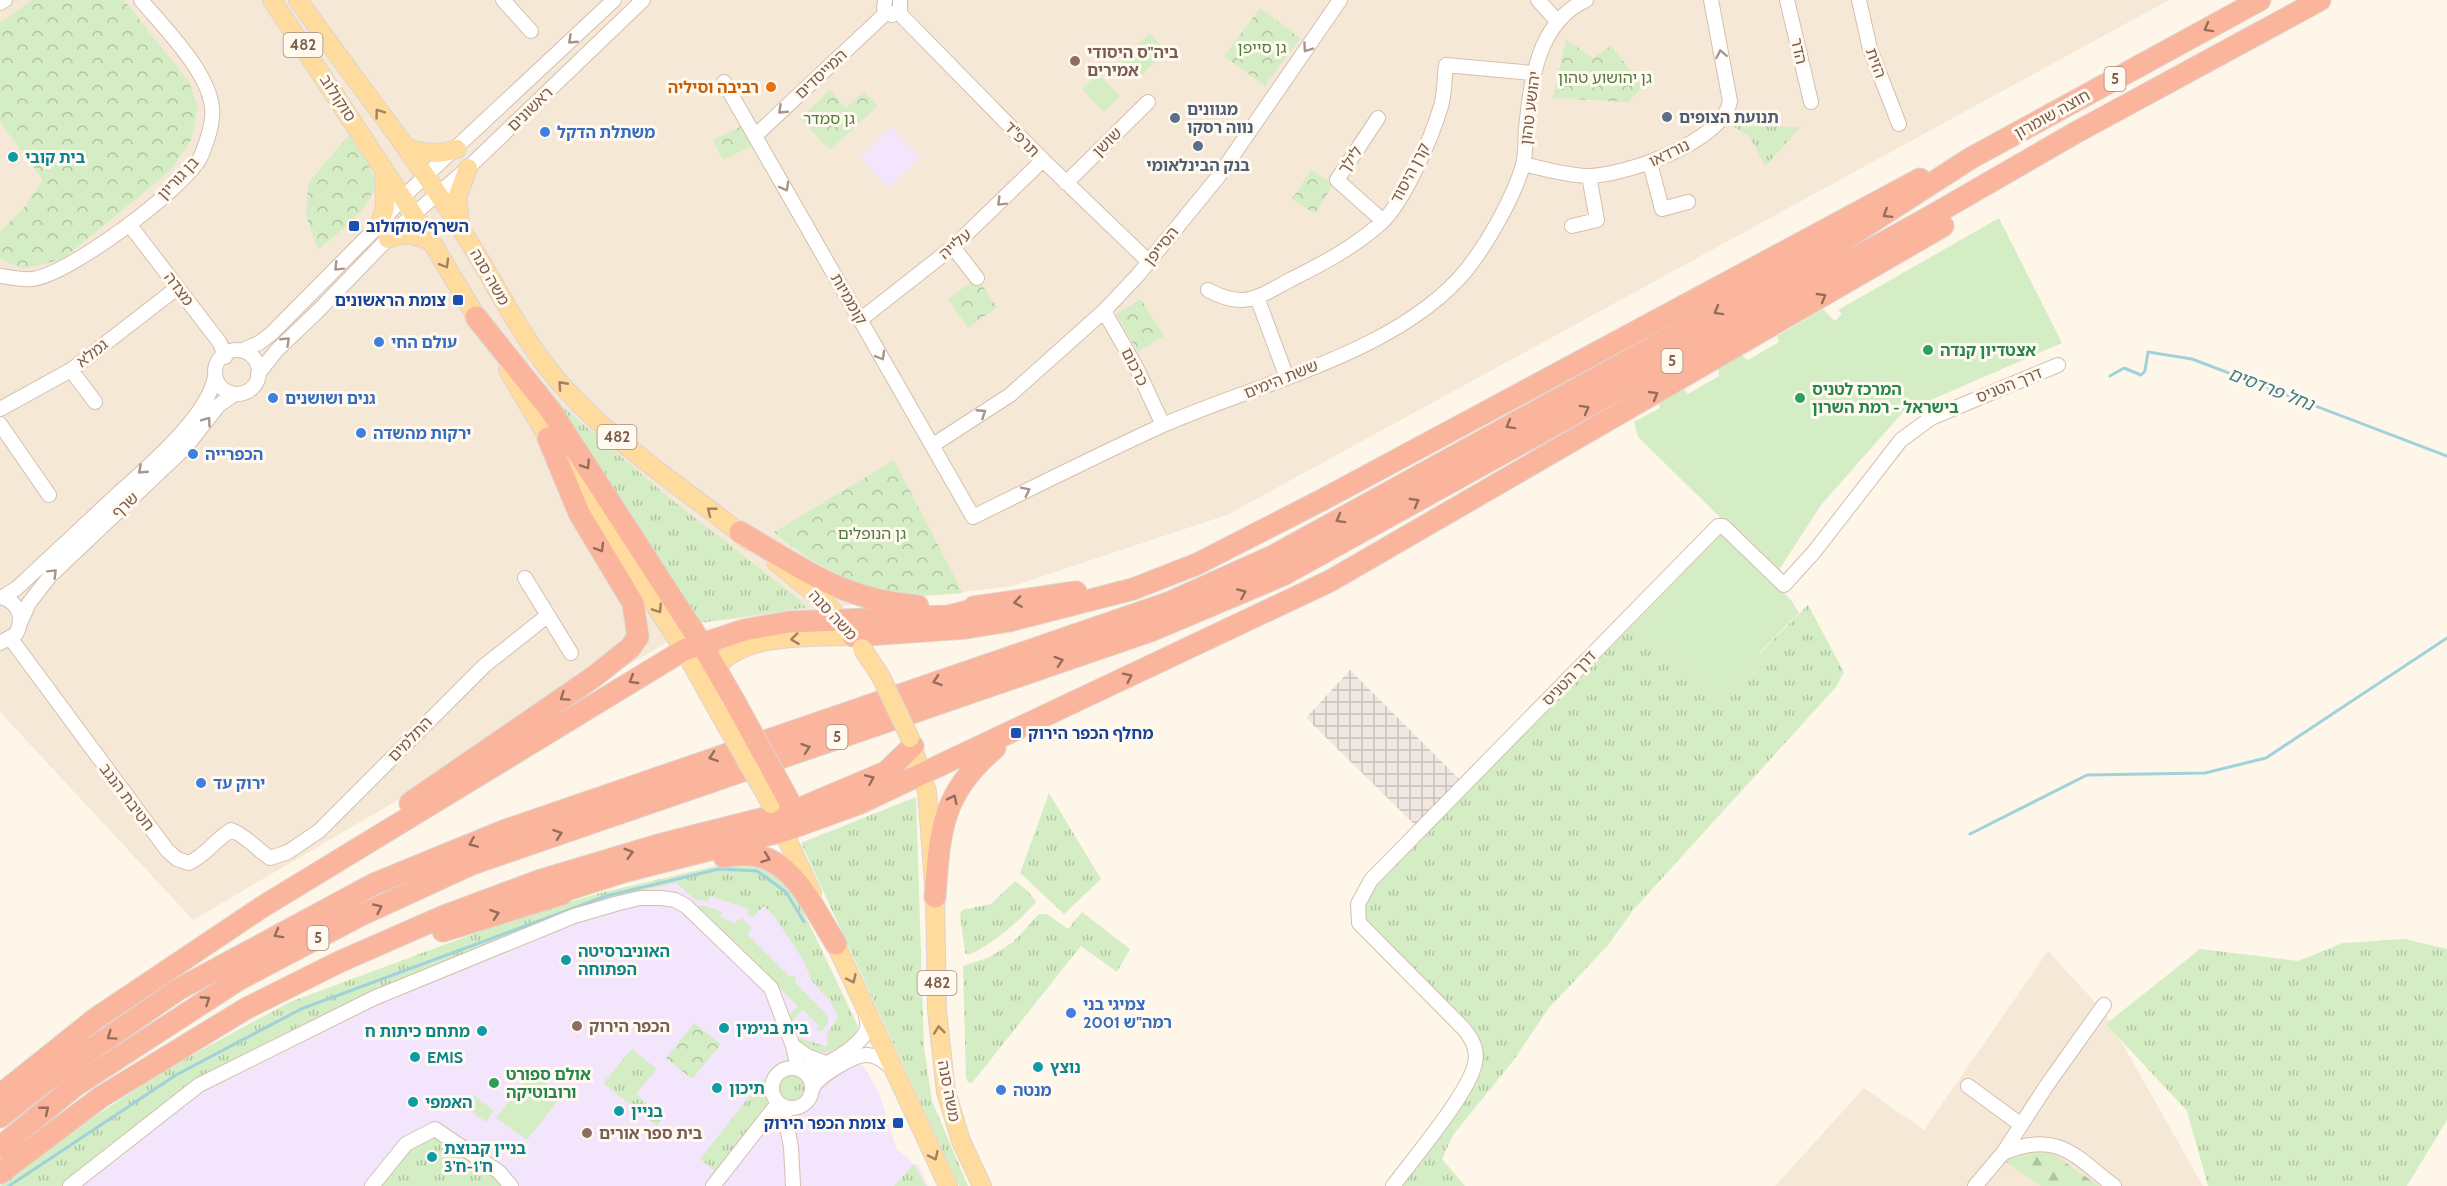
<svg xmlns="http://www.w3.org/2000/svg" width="2447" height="1186" viewBox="0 0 2447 1186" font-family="Cabin,'Noto Sans Hebrew',sans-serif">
<defs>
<pattern id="industrial-grid" width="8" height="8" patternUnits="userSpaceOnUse" patternTransform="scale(1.5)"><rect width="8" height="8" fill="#efe8e2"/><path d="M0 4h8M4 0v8" fill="none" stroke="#c7bfb9"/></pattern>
<pattern id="grass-tufts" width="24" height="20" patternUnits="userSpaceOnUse" patternTransform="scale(1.5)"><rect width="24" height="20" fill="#d5edc5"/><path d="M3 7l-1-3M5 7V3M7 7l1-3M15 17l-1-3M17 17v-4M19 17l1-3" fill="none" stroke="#b2c3a2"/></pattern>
<pattern id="forest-firs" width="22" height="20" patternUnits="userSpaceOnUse" patternTransform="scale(1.5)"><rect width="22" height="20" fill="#d5edc5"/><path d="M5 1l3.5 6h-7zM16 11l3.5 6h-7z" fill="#b2c3a2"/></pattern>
<pattern id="park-crowns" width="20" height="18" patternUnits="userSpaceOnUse" patternTransform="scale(1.5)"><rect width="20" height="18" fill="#d5edc5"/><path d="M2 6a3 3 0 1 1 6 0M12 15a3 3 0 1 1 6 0" fill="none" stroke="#b2c3a2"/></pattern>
</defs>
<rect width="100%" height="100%" fill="#fef6e8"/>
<path fill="#f6e8d6" d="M0,0H2169L1227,515L1013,586L700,623L193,920L0,712Z
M2048,951L2105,1013L2203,1186H1775L1864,1088L1924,1130Z"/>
<path fill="url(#industrial-grid)" d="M1350,670L1460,780L1415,825L1306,718Z"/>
<path fill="#f3e5fb" d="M892,127L920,158L888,188L860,157Z
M676,883L778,889L854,1037L839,1046L843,1053L865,1068L879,1093L896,1148L914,1164H918L928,1186H63L123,1137L326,1015L610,898Z"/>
<path fill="url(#grass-tufts)" d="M1733,126L1801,127L1765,166L1750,137Z
M555,400L667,496L809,607L700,623Z
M1808,605L1844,672L1836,687L1634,909L1608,945L1548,1009L1513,1061L1453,1135L1442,1159L1465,1186H1399L1475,1078L1479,1042L1475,1032L1373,932C1364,919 1359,906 1368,892L1636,621L1722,705L1762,664L1758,660L1759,654Z
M1049,793L1101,879L1064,914L1020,873Z
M916,797L924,1047L932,1101L968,1186H959L801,843Z
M738,861L764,865L793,890L858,1026C858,1038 832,1055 820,1052C813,1050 805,1045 798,1040L800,1038L827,1047V1034L838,1017L830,1001L811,980L804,961L774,916L764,906L753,917L748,915V909L710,896L708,901L696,900L676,883L610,898L326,1015L123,1137L63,1186H0L37,1155L166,1069L290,1002L516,918L600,893Z
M1015,881L1028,891L1036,902C1016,924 995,943 968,955L965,953L960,914L962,910L991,904Z
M1082,912L1130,949L1117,972L1081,946L972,1083L968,1082L966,1079L963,966L990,957L1013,942L1039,914H1047L1068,929Z
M2405,939L2447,949V1120L2407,1186H2208L2187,1111L2106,1024L2200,949L2298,961L2343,943Z
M632,1049L657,1069L636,1094L663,1117L657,1126L603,1083Z
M778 1088a13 13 0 1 1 26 0a13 13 0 1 1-26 0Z
M764,1078L766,1099L772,1111L719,1174L700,1159Z
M429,1126L506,1186H376Z
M914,1164L926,1186H894Z"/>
<path fill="url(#forest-firs)" d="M2029,1149L2052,1153L2099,1186H2041L2006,1162L2011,1156Z"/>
<path fill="url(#park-crowns)" d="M32,0H124L189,82L198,107L191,140L171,170L63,259L23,269L0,259V232L25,206L43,180L0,122V23Z
M1260,8L1300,38L1265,86L1224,56Z
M1566,39L1593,58L1611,46L1643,86L1629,102L1553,98Z
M830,90L846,108L864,91L878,106L830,150L800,118Z
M744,125L754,145L723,160L713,140Z
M349,135C356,147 372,166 374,180C378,204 335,235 318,250L306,215L308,183Z
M1311,170L1333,184L1315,214L1292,199Z
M977,278L997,307L968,328L948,299Z
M1141,299L1164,336L1138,352L1116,314Z
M894,460L963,593C889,602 831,580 774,532Z
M694,1023L721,1044L692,1079L666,1058Z"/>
<path fill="#d5edc5" d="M1149,33L1166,51L1139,78L1121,61Z
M1098,74L1120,96L1104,112L1082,89Z
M1999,218L2062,343L1903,412L1821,505L1777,573L1638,437L1634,422L1660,408L1658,401L1683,388L1688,394L1719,376L1718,368L1741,354L1748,360L1779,342L1777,336L1823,309L1835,321L1842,314L1838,310Z
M1723,532L1791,600L1799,613L1759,653L1761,656L1758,660L1762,664L1722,706L1636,621Z
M702,905L723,912L719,916L734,923L742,918L752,928L747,934L789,976H796L795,982L828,1016V1022L822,1031L815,1030L819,1026L803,1010L792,1021L789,1015L798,1006L697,907Z
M531,1073L562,1095L527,1140L496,1118Z
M474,1095L494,1111L486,1122L465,1107Z"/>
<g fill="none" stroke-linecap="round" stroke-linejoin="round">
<path stroke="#a0d2dc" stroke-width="3" d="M2110,376L2124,368L2141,375L2145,371L2148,352L2192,359L2447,456
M1970,834L2087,775L2205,773L2266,758L2447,638
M9,1186L176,1075L301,1009L606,896L719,869L757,871L786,892L804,922"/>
<defs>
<path id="minor" d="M503,0L531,31
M885,0L884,9L892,15L900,10V0
M1538,0L1558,22
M1787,0L1811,102
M1859,0L1870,49L1899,124
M0,3L5,0
M898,12L1043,160L1149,262
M724,82L973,517C1036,486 1098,455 1161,426C1257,383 1400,353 1468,268C1488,242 1514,197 1523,165C1526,154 1525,140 1526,129C1531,81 1537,23 1586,0
M1378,118L1337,180L1383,221
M755,136L886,13
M1650,163L1662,209L1688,202
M1523,164C1544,169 1565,175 1586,176C1623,177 1724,141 1730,101L1711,0
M1066,183L1148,102
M129,224L220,343L225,357
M1572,226L1597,220L1589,176
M953,247L977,278
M0,276C10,277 22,280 32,279C69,275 182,190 200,158C205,148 211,129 212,118C217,79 165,29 141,0
M1208,290C1245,310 1258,297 1292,279C1324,263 1354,247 1381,223C1404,202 1432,137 1441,106C1445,94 1444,78 1446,65L1533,73
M1257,297L1287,378
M1104,311L1136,367L1163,425
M860,320L953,247L1043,160
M243,350L259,343L272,333L379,225L402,198L614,0
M215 372a22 22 0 1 1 44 0a22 22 0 1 1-44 0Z
M71,370L95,402
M258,374L277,350L318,311L400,226L468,168L643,0
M0,409L71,370L177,288
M0,424L49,495
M933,445L1010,395L1104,311L1138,275L1218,177L1340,0
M525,578L571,653
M0,597C18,601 25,617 16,634L0,643
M3,597L17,588C47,560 77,532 107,504C139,474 208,419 215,376
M21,621L29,603L50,576L185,448L219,405L235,394
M11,639L167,850L177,859L189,863C206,855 215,840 231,830C247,836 256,849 270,858L288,852L319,831L484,666L547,616
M793,1046L807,1056L826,1063
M772 1088a20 20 0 1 1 40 0a20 20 0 1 1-40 0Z
M802,1070C819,1072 864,1045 867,1028C868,1023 866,1018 866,1014
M1968,1086L2020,1124
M812,1089C817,1077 854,1054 868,1055C878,1056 886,1062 893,1069
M783,1106L791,1147L793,1186
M2003,1153C2057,1130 2074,1155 2114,1186
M70,1186L199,1085L374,998L574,916L619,903L640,898H662L675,900L686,906L771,988L793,1046L798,1068
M372,1186L406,1144L435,1129L499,1172L511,1186
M713,1186L778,1103
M1393,1186C1413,1159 1470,1092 1475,1063C1478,1049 1472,1039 1464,1029L1359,923L1358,904L1371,880L1718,526H1723L1784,585L1814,552L1901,440L1931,418L2058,365
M1975,1186L2003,1153L2047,1085L2104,1005"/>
<path id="major" d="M272,0L431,241L483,328
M298,0C352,76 411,150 461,229C494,280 519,335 559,382C613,444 686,489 750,541
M405,147C425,154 436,155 457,149
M460,223L457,198L468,168
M379,225L385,208L384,173
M388,239C404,231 415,235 431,241
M508,370L548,438L684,650L718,711
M776,562L823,600L848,629
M711,678C729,632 811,637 853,636
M910,738L927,792L935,897L937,1010L946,1092L961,1141L982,1186
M777,818L812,893
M830,932L948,1186"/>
<path id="highway" d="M476,317L551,411L701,643L735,702
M740,532C803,569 842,600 918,606
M974,607L1076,592
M853,636L966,628L1009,621L1133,589L1197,564L1322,500L1920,179
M410,803L595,676L630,648L638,637L633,603L579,513L548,438
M724,857C787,841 808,900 836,944
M548,896L623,872L783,831L858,804L1330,581L1943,226
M935,897C940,830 941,794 995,748
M443,931L562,894
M0,1095L95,1019L262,907L684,650L744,630L789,622L949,616L988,606
M0,1117L40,1085L179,989L374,884L506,830L1168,603L1273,556L1822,254L1971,158L2260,0
M0,1147L75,1086L238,980L361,915L472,864L1153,630L1283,575L1933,215L2075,133L2320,0
M0,1173L101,1097L247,1008L339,962L444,916L541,880L658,845L796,810L886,772L913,746"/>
</defs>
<use href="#minor" stroke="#d4bfaf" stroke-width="16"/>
<use href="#major" stroke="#ddd4d0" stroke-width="20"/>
<use href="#highway" stroke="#ddd4d0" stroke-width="23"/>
<use href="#minor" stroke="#fff" stroke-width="14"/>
<use href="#major" stroke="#ffdb9e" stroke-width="18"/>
<use href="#highway" stroke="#fbb59c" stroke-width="21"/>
<defs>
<path id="major-bridge" d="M862,648L880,675L910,738
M718,711L771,804"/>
<path id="highway-bridge" d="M735,702L789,801"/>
</defs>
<use href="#major-bridge" stroke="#ddd4d0" stroke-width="20" stroke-linecap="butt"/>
<use href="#highway-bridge" stroke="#ddd4d0" stroke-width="23" stroke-linecap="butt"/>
<use href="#major-bridge" stroke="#ffdb9e" stroke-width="18"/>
<use href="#highway-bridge" stroke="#fbb59c" stroke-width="21"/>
</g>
<defs><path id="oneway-chevron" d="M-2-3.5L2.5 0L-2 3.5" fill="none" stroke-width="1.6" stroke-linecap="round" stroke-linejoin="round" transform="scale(1.5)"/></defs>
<g stroke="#956d5a">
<use href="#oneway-chevron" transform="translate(2208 28) rotate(151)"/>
<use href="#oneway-chevron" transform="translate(1887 214) rotate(148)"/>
<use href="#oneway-chevron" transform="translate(1822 297) rotate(-30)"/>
<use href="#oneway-chevron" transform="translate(1718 311) rotate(151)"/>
<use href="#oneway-chevron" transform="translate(1654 395) rotate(-30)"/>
<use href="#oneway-chevron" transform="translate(1585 409) rotate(-29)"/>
<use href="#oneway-chevron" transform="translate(1510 425) rotate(151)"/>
<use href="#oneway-chevron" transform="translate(586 465) rotate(57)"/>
<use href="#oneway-chevron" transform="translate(1415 502) rotate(-29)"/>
<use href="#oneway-chevron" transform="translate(1340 519) rotate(151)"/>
<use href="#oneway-chevron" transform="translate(600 548) rotate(59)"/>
<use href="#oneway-chevron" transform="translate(1242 593) rotate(-24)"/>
<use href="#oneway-chevron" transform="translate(1018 602) rotate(171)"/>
<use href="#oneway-chevron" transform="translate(1059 661) rotate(-18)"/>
<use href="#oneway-chevron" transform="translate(1128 677) rotate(-26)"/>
<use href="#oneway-chevron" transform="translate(633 680) rotate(149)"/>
<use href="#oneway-chevron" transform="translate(937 681) rotate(161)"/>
<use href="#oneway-chevron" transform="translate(564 697) rotate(146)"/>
<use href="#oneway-chevron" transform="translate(806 748) rotate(-19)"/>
<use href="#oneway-chevron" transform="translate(713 757) rotate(161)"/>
<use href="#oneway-chevron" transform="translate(870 779) rotate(-23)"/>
<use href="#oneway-chevron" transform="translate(953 799) rotate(-64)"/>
<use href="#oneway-chevron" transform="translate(558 834) rotate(-19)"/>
<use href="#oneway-chevron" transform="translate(473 843) rotate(157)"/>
<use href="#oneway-chevron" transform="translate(629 853) rotate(-16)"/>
<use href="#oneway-chevron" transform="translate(766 858) rotate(20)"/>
<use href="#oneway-chevron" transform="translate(378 908) rotate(-25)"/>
<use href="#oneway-chevron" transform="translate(495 914) rotate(-19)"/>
<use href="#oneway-chevron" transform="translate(278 934) rotate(151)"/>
<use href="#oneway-chevron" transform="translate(206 1000) rotate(-33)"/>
<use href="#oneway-chevron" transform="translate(111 1036) rotate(145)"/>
<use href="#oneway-chevron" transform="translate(45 1110) rotate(-39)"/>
</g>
<g stroke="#a99489">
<use href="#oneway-chevron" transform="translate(572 40) rotate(137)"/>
<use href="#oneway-chevron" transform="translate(1307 48) rotate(125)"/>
<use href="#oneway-chevron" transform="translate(1721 54) rotate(-101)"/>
<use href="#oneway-chevron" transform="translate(782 110) rotate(137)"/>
<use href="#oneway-chevron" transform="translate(785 187) rotate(61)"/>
<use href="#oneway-chevron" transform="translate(1001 202) rotate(135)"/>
<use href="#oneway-chevron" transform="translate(338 267) rotate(135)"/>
<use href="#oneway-chevron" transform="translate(286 341) rotate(-44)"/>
<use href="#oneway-chevron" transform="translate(881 356) rotate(60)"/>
<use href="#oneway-chevron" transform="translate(982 413) rotate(-33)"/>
<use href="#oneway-chevron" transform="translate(207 421) rotate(-54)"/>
<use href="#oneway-chevron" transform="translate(142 470) rotate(137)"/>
<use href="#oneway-chevron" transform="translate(1026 491) rotate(-26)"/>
<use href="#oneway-chevron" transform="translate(53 573) rotate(-45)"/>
</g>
<g stroke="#a38163">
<use href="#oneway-chevron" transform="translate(379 113) rotate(-126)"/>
<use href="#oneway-chevron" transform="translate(445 264) rotate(60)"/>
<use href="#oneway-chevron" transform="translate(562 385) rotate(-132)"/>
<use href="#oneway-chevron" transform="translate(711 511) rotate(-142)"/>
<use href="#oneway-chevron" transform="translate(658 609) rotate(57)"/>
<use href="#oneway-chevron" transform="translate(795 639) rotate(173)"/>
<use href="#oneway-chevron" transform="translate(852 979) rotate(65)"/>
<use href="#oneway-chevron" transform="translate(939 1030) rotate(-96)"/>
<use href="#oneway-chevron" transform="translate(934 1156) rotate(65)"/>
</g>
<g fill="#8d6e63" stroke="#fff9f0" stroke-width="2">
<circle cx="1075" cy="61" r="6"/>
<circle cx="577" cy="1026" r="6"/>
<circle cx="587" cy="1133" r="6"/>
</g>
<circle fill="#e8710a" stroke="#fff9f0" stroke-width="2" cx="771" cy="87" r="6"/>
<g fill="#5c6f8a" stroke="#fff9f0" stroke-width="2">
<circle cx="1667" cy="117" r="6"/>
<circle cx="1175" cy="118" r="6"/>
<circle cx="1198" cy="146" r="6"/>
</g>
<g fill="#3f7fe0" stroke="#fff9f0" stroke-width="2">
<circle cx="545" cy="132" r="6"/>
<circle cx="379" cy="342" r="6"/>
<circle cx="273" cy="398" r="6"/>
<circle cx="361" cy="433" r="6"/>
<circle cx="193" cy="454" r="6"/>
<circle cx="201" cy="783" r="6"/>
<circle cx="1071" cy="1013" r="6"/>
<circle cx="1001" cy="1090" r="6"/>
</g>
<g fill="#0f9aa8" stroke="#fff9f0" stroke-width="2">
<circle cx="13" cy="157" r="6"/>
<circle cx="566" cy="960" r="6"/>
<circle cx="724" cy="1028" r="6"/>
<circle cx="482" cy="1031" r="6"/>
<circle cx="415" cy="1057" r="6"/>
<circle cx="1038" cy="1067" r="6"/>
<circle cx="717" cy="1088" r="6"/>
<circle cx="413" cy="1102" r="6"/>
<circle cx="619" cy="1111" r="6"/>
<circle cx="432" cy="1157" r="6"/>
</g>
<g fill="#1a4fb4" stroke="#fff9f0" stroke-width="2">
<rect x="348" y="220" width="12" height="12" rx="3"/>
<rect x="452" y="294" width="12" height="12" rx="3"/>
<rect x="1010" y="727" width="12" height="12" rx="3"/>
<rect x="892" y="1117" width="12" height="12" rx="3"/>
</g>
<g fill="#2e9e5b" stroke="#fff9f0" stroke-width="2">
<circle cx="1928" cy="350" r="6"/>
<circle cx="1800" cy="398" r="6"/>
<circle cx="494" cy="1083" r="6"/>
</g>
<g text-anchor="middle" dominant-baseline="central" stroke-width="6" stroke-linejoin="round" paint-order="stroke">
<g fill="#fff9f0" stroke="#a38a7c" stroke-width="1.5">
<rect x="283.5" y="33" width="39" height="24" rx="4.5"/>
<rect x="2104.5" y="67" width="21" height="24" rx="4.5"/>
<rect x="1661.5" y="349" width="21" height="24" rx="4.5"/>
<rect x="597.5" y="425" width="39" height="24" rx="4.5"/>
<rect x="826.5" y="725" width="21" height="24" rx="4.5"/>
<rect x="307.5" y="926" width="21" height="24" rx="4.5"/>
<rect x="917.5" y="971" width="39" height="24" rx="4.5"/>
</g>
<g font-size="15" font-weight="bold" fill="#7b5b4a">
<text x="303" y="45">482</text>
<text x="2115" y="79">5</text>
<text x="1672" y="361">5</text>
<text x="617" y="437">482</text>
<text x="837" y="737">5</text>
<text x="318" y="938">5</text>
<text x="937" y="983">482</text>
</g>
<g font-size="16" fill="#4f7b3e" stroke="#fff9f0">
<text x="1262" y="47">גן סייפן</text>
<text x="1605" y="77">גן יהושוע טהון</text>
<text x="829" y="118">גן סמדר</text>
<text x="872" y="533">גן הנופלים</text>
</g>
<g font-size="16" fill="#7b5b4a" stroke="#fff9f0">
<text transform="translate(1799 51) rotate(77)">הדר</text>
<text transform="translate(1876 63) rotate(70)">הזית</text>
<text transform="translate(821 74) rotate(-43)">המייסדים</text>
<text transform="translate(338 98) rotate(57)">סוקולוב</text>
<text transform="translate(1530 108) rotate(-83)">יהושע טהון</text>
<text transform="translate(530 109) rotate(-44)">ראשונים</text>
<text transform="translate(2052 114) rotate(-29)">חוצה שומרון</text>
<text transform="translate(1022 139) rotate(46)">תרפ"ד</text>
<text transform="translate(1107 142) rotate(-45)">שושן</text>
<text transform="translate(1669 153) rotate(-26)">נורדאו</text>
<text transform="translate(1350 160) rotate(-56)">לילך</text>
<text transform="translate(1410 173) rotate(-62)">קרן היסוד</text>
<text transform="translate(178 178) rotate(-47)">בן גוריון</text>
<text transform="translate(955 244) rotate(-41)">עלייה</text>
<text transform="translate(1161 246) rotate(-51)">הסייפן</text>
<text transform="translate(490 277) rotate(60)">משה סנה</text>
<text transform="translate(179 289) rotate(53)">מצדה</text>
<text transform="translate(849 299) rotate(60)">קוממיות</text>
<text transform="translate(92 353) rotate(-38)">גמלא</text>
<text transform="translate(1135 367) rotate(63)">כרכום</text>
<text transform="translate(1281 379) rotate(-22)">ששת הימים</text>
<text transform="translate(2009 385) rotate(-22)">דרך הטניס</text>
<text transform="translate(125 505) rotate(-43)">שרף</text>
<text transform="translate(833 615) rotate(47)">משה סנה</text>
<text transform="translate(1569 678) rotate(-46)">דרך הטניס</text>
<text transform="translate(410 739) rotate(-46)">התלמים</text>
<text transform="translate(127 797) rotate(53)">חטיבת הנגב</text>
<text transform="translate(949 1091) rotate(79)">משה סנה</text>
</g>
<g font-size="16" font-weight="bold" fill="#785e54" stroke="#fff9f0" text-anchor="start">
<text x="1087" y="52">ביה"ס היסודי<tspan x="1087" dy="18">אמירים</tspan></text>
<text x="589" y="1026">הכפר הירוק</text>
<text x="599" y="1133">בית ספר אורים</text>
</g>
<g font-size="16" font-weight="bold" fill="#c56008" stroke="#fff9f0" text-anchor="end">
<text x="759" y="87">רביבה וסיליה</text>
</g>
<g font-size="16" font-weight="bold" fill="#4e5e75" stroke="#fff9f0" text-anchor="start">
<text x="1187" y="109">מגוונים<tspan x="1187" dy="18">נווה רסקו</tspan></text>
<text x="1679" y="117">תנועת הצופים</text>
<text x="1198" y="165" text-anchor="middle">בנק הבינלאומי</text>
</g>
<g font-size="16" font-weight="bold" fill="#366cbe" stroke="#fff9f0" text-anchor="start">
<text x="557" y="132">משתלת הדקל</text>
<text x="391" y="342">עולם החי</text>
<text x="285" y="398">גנים ושושנים</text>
<text x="373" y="433">ירקות מהשדה</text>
<text x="205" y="454">הכפרייה</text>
<text x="213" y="783">ירוק עד</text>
<text x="1083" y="1004">צמיגי בני<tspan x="1083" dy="18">2001 רמה"ש</tspan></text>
<text x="1013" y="1090">מנטה</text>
</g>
<g font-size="16" font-weight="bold" fill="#0d838f" stroke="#fff9f0" text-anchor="start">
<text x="25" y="157">בית קובי</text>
<text x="578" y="951">האוניברסיטה<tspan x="578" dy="18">הפתוחה</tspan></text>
<text x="736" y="1028">בית בנימין</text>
<text x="470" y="1031" text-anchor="end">מתחם כיתות ח</text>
<text x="427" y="1057">EMIS</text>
<text x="1050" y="1067">נוצץ</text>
<text x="729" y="1088">תיכון</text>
<text x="425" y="1102">האמפי</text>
<text x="631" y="1111">בניין</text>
<text x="444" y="1148">בניין קבוצת<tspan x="444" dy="18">ח'1-ח'3</tspan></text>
</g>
<g font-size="16" font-weight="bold" fill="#164399" stroke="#fff9f0" text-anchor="start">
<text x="366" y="226">השרף/סוקולוב</text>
<text x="446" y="300" text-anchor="end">צומת הראשונים</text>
<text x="1028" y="733">מחלף הכפר הירוק</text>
<text x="886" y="1123" text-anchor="end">צומת הכפר הירוק</text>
</g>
<g font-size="16" font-weight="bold" fill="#27864d" stroke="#fff9f0" text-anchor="start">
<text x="1940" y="350">אצטדיון קנדה</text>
<text x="1812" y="389">המרכז לטניס<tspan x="1812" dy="18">בישראל - רמת השרון</tspan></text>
<text x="506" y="1074">אולם ספורט<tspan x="506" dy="18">ורובוטיקה</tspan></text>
</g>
<g font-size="18" font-style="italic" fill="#3f7b88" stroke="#fff9f0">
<text transform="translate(2271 389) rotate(21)">נחל פרדסים</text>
</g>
</g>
</svg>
